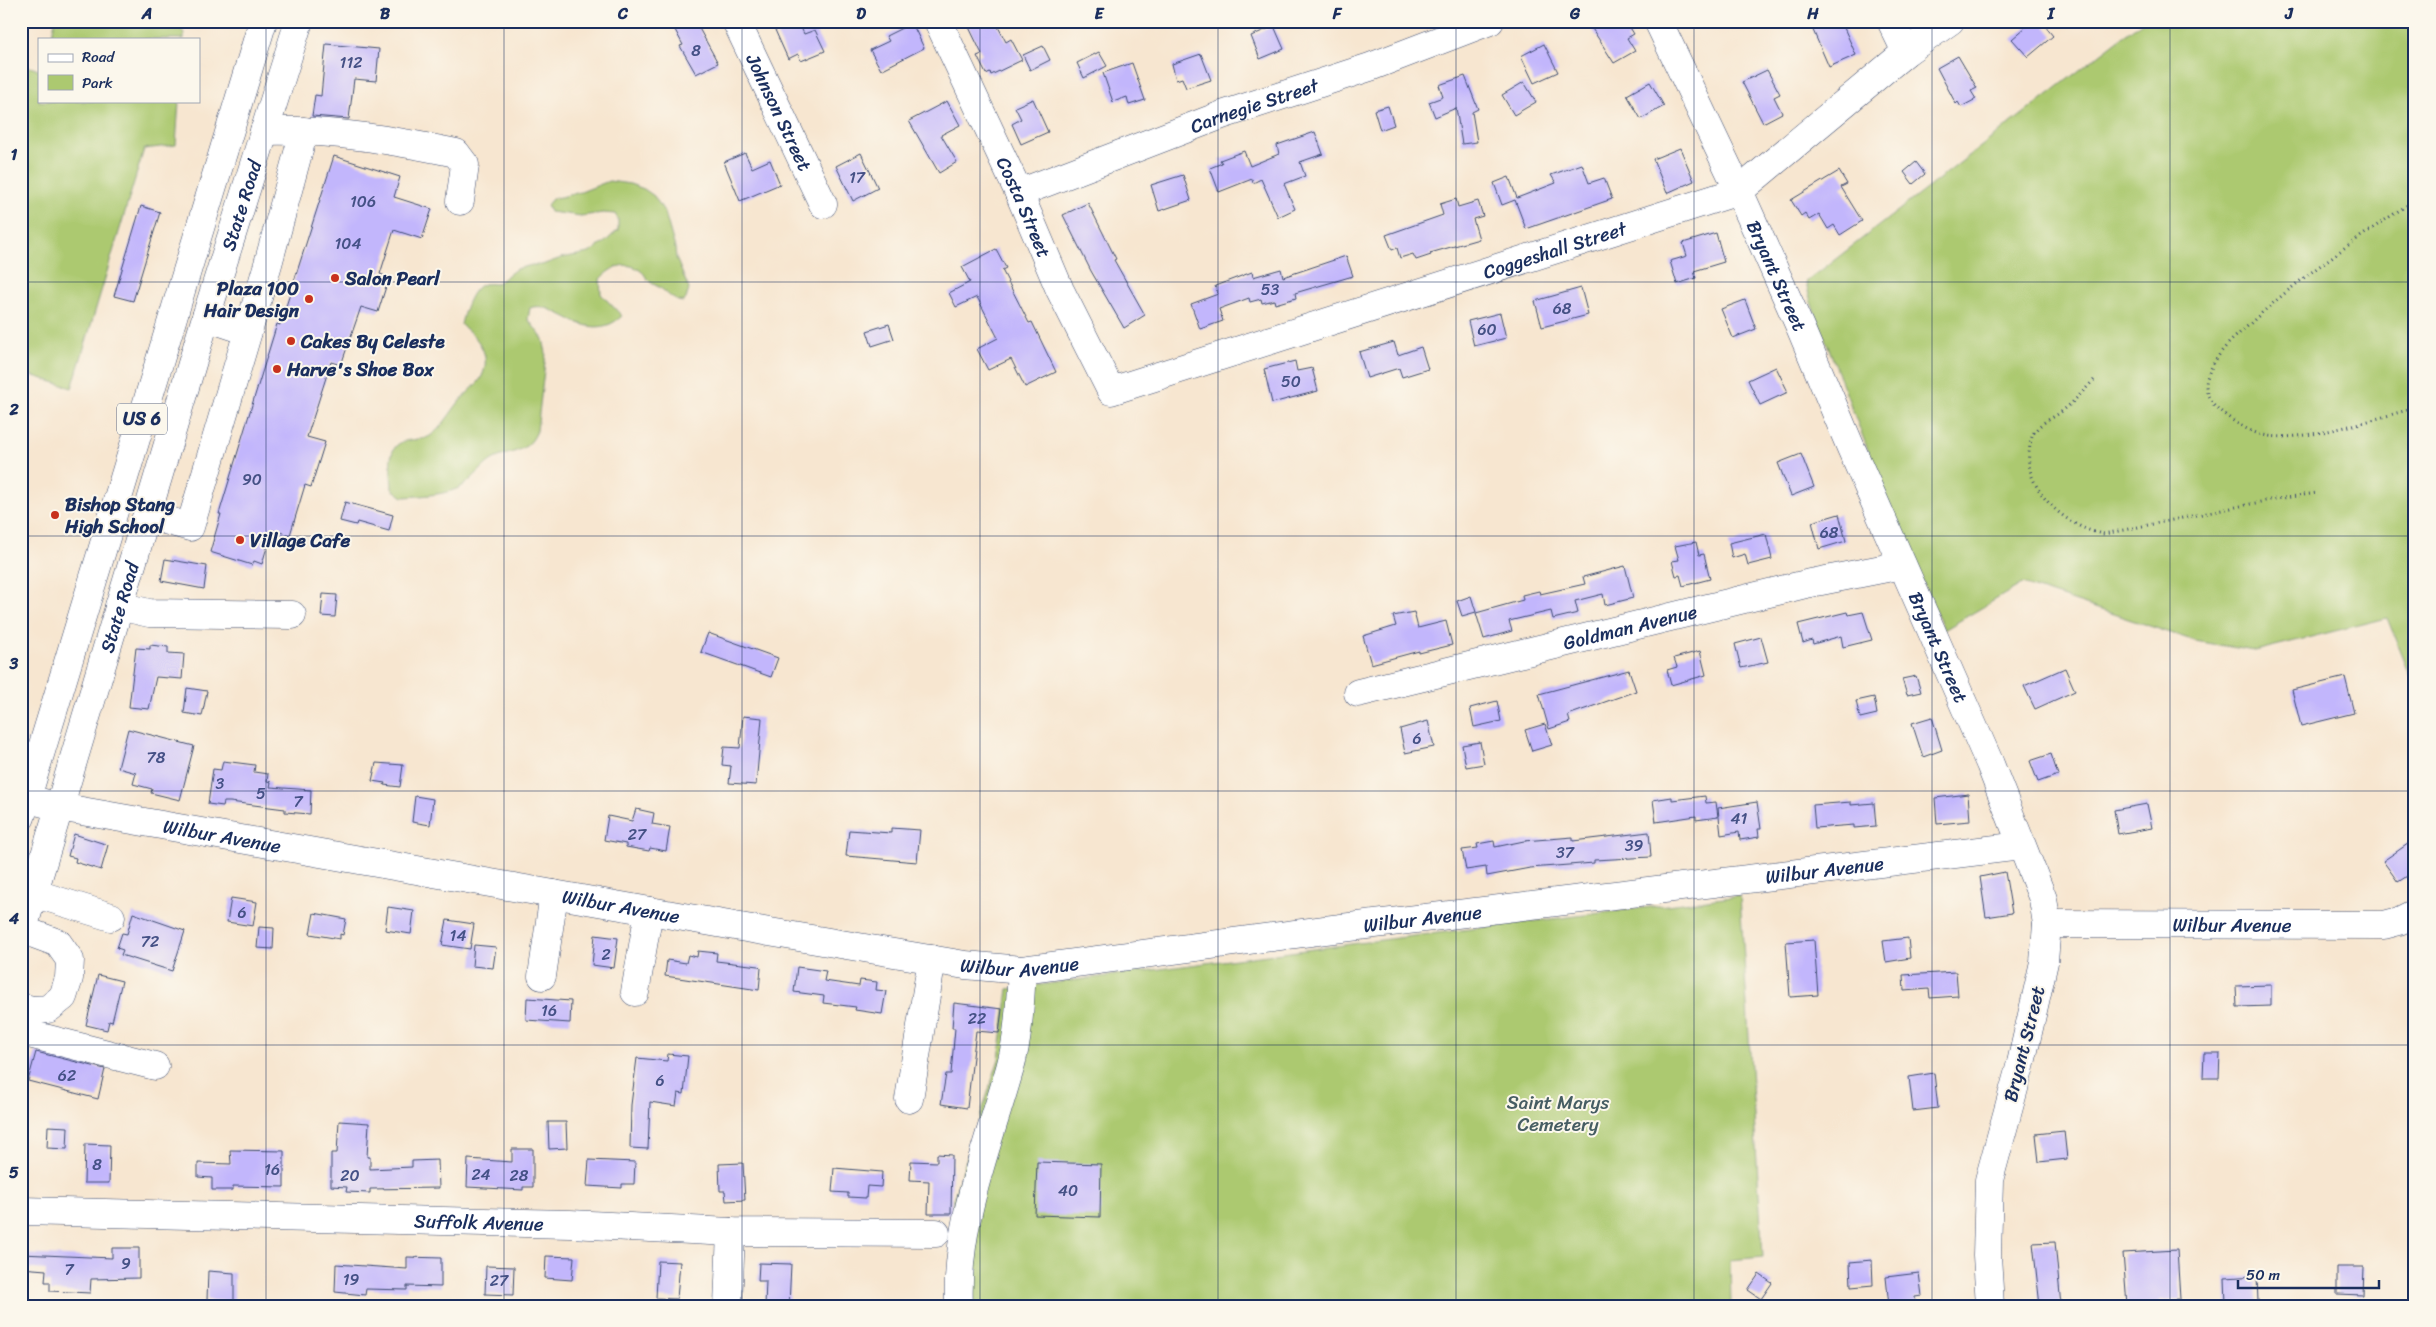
<svg xmlns="http://www.w3.org/2000/svg" width="2436" height="1327" viewBox="0 0 2436 1327" font-family="Sriracha,sans-serif">
<rect width="100%" height="100%" fill="#fbf7ec"/>
<filter id="ink" filterUnits="userSpaceOnUse"><feTurbulence type="fractalNoise" baseFrequency=".02" numOctaves="2"/><feDisplacementMap in="SourceGraphic" scale="10" xChannelSelector="R" yChannelSelector="G"/><feConvolveMatrix kernelMatrix="1 2 1 2 8 2 1 2 1" color-interpolation-filters="sRGB"/></filter>
<filter id="wash" filterUnits="userSpaceOnUse"><feTurbulence type="fractalNoise" baseFrequency=".0096" numOctaves="4" result="noise"/><feDisplacementMap in="SourceGraphic" scale="20" xChannelSelector="R" yChannelSelector="G"/><feGaussianBlur stdDeviation="1.12" result="paint"/><feColorMatrix in="noise" values="0 0 0 0 0 0 0 0 0 0 0 0 0 0 0 0 0 1.4 0 .05"/><feComposite in="paint" operator="in"/></filter>
<g filter="url(#wash)">
<rect width="100%" height="100%" fill="#f7e6d0"/>
<path fill="#acc970" stroke="#647c67" d="M55,21H174L184,33V39H51Z
M2143,21H2415V687L2387,618L2255,651L2195,641L2022,584L1944,630L1891,510L1811,302L1806,282Z
M21,64L39,70V101H179L176,145L144,149L72,388L21,372Z
M609,181L630,184L644,189L654,196L665,213L675,248L676,258L689,289L686,299L683,302C674,301 669,295 663,290C659,286 653,285 649,281C646,279 645,274 642,272C627,259 611,267 600,279L601,294L622,316C587,348 555,298 530,308L528,319L543,339L546,353L537,431C528,453 513,450 494,459C484,464 474,478 464,485C450,495 420,496 403,497L392,489C392,478 388,461 393,451C400,435 419,443 430,436C442,428 450,413 459,402C466,393 478,385 482,376C492,355 478,337 461,325C463,314 471,287 484,284C487,283 493,284 496,284L516,269L532,265H542L561,258L589,253L605,242L618,230V219L615,214L603,213L581,216L550,212L547,205L552,199L581,192Z
M1740,896L1763,1257L1730,1260L1731,1306H951L953,1200L999,1059L1008,989L1397,938Z"/>
<g id="blocks">
<path fill="#c2b6fc" d="M687,21H695L718,63L696,74L680,46L683,45L674,28Z
M771,21H798L804,34L815,30L825,51L801,61L798,54L788,59Z
M966,21H995L1006,42L1011,39L1022,60L991,75L990,72L986,74L977,56L982,54Z
M1600,21H1626L1634,34L1627,38L1635,51L1614,63L1591,27Z
M1809,21H1841L1856,55L1829,67Z
M2033,21H2041L2053,36L2028,57L2012,39Z
M912,23L924,48L881,70L870,50L889,41L886,36Z
M1274,26L1284,49L1260,59L1251,36Z
M326,44L379,49L376,81L354,79L349,119L312,116L315,95L321,96Z
M1544,44L1558,72L1534,83L1521,56Z
M1043,46L1050,60L1030,70L1023,55Z
M1099,52L1107,66L1084,78L1077,63Z
M1201,54L1211,80L1186,88L1182,78L1176,80L1172,64Z
M1958,56L1977,88L1971,91L1976,99L1961,107L1958,102L1956,104L1937,68Z
M1132,63L1145,100L1129,105L1127,97L1113,102L1103,73Z
M1767,70L1780,94L1774,97L1782,113L1763,123L1742,82Z
M1465,76L1478,109L1472,112L1477,142L1462,144L1456,108L1435,117L1429,102L1443,97L1439,85Z
M1524,82L1536,102L1514,115L1502,95Z
M1650,82L1664,106L1641,119L1627,95Z
M1033,99L1048,132L1021,144L1012,124L1021,119L1015,107Z
M947,101L960,125L941,135L957,162L939,173L909,121Z
M1388,106L1394,125L1380,130L1374,110Z
M1315,132L1323,154L1300,162L1305,176L1284,184L1295,209L1278,217L1261,179L1253,183L1252,179L1219,192L1210,168L1222,163L1220,160L1244,151L1250,166L1279,154L1277,145Z
M1680,148L1694,181L1667,193L1653,159Z
M745,153L752,168L770,160L780,184L740,201L724,162Z
M861,153L878,188L853,201L836,166Z
M334,156L400,177L394,197L432,209L422,239L394,230L380,274L389,277L378,312L361,307L341,365L331,362L307,437L325,442L311,487L305,485L290,535L272,530L262,564L254,561L252,565L210,552L221,514H219L252,405L277,324L280,325Z
M1916,162L1925,174L1913,184L1904,172Z
M1582,164L1589,183L1604,178L1612,199L1526,229L1515,200L1502,205L1494,183L1509,177L1517,198L1556,183L1551,175Z
M1839,171L1847,184L1841,187L1862,221L1840,235L1834,225L1828,229L1819,214L1809,220L1805,213L1801,216L1791,200Z
M1183,175L1191,200L1159,211L1151,185Z
M1456,199L1458,207L1478,201L1483,216L1473,219L1479,239L1430,253L1431,255L1416,260L1413,254L1400,258L1397,248L1392,250L1386,235L1443,215L1440,204Z
M1088,203L1116,259L1114,260L1145,315L1124,328L1091,271L1063,215Z
M141,206L160,212L133,301L114,296Z
M1716,233L1724,262L1694,271L1696,278L1677,284L1670,261L1687,256L1683,243Z
M996,249L1006,268L1002,270L1029,323L1032,322L1056,372L1025,387L1011,359L988,370L977,349L998,338L977,297L956,307L949,293L970,282L962,267Z
M1346,256L1353,276L1295,293L1296,298L1275,304L1274,300L1262,303L1261,299L1250,302L1249,298L1219,309L1223,321L1200,329L1191,304L1218,294L1215,286L1252,272L1253,277L1281,269L1283,277Z
M1581,288L1588,315L1542,327L1535,301Z
M1745,300L1756,329L1733,338L1721,309Z
M1500,313L1506,338L1474,346L1468,321Z
M889,324L894,339L872,346L867,331Z
M1394,342L1398,355L1421,347L1428,369L1402,377L1399,368L1367,378L1359,352Z
M1295,361L1297,371L1312,368L1318,391L1272,403L1264,369Z
M1776,367L1788,392L1760,405L1748,380Z
M1801,454L1814,487L1791,496L1778,463Z
M345,502L393,515L389,531L357,522L356,525L340,521Z
M1839,514L1846,541L1819,549L1812,522Z
M1766,534L1772,559L1748,565L1745,554L1732,558L1729,543Z
M1696,542L1699,555L1704,554L1710,579L1683,586L1680,575L1676,576L1672,561L1679,560L1675,546Z
M165,559L207,566L204,589L161,581Z
M1625,566L1633,598L1605,605L1603,594L1575,601L1578,613L1553,619L1551,611L1509,621L1512,631L1484,639L1476,613L1523,600L1522,595L1539,591L1540,594L1585,584L1583,577Z
M323,594L337,595L335,617L321,616Z
M1471,596L1476,612L1462,616L1457,601Z
M1414,612L1418,628L1446,621L1452,645L1419,653V651L1371,664L1363,636L1396,626L1393,616Z
M1847,612L1848,615L1863,612L1872,640L1843,647L1841,636L1813,644L1812,640L1803,643L1798,624Z
M708,633L778,658L771,677L701,652Z
M1761,637L1768,662L1741,668L1735,644Z
M150,645L168,647V653L184,654L182,679L156,677L149,709L129,707L136,648L150,649Z
M1700,651L1706,675L1671,685L1667,670L1677,667L1674,658Z
M2065,668L2075,691L2035,709L2024,686Z
M1629,670L1636,691L1568,715L1570,722L1549,729L1539,694Z
M1916,676L1921,692L1907,695L1902,679Z
M2345,677L2354,713L2301,726L2292,690Z
M187,688L207,691L202,716L184,713Z
M1874,697L1877,714L1860,718L1856,701Z
M1497,701L1501,721L1474,727L1470,708Z
M743,716L762,718L756,785L729,783L731,766L722,765L724,747L740,748Z
M1932,717L1942,750L1923,757L1912,723Z
M1428,721L1434,747L1405,753L1400,729Z
M1545,724L1552,745L1532,751L1525,730Z
M128,729L194,746L180,800L151,793L152,789L133,784L136,773L118,768Z
M1480,742L1484,764L1466,767L1462,745Z
M2051,754L2058,775L2038,782L2030,761Z
M223,761L255,765L254,772L268,774L267,781L271,782L270,787L311,790L310,814L285,812V809L230,802H224L223,806L208,804L213,769L221,770Z
M376,763L403,765L400,787L384,785L385,783L372,781Z
M1968,794L1970,821L1937,824L1935,798Z
M415,796L433,799L430,825L412,822Z
M1705,796L1706,803L1716,802L1718,817L1696,820V816L1656,822L1653,800L1672,797V800Z
M1757,802L1761,829H1758L1759,837L1740,840L1739,832L1721,835L1718,808Z
M1851,802V805L1874,803L1876,826L1854,828V825L1815,828L1813,805Z
M2147,804L2152,828L2118,834L2114,810Z
M636,809L654,813L652,824L670,827L666,851L650,848L649,851L626,847V844L604,840L608,816L632,821Z
M891,828L920,830L917,862L846,856L849,830L891,833Z
M1649,832L1651,857L1594,860V863L1530,868L1487,876L1486,867L1466,870L1462,850L1478,848L1477,844L1494,841L1495,847L1524,841L1573,837V841Z
M74,834L108,845L101,870L75,862L76,858L68,856Z
M2415,839V871L2398,882L2383,861Z
M2005,872L2012,913L1986,917L1980,877Z
M231,898L257,902L253,926L227,922Z
M388,907L414,911L411,934L385,930Z
M133,913L185,931L172,971L121,955L123,950L117,948L122,933L127,934Z
M314,913L346,919L343,935L340,934V939L310,934Z
M447,920L474,924L470,949L442,945Z
M259,927L274,928L273,949L257,948Z
M595,935L618,938L614,968L592,965Z
M1908,938L1910,958L1886,962L1883,941Z
M1814,940L1818,995L1790,997L1786,942Z
M474,945L496,947L493,968L472,966Z
M698,951L717,953L716,961L759,966L761,968L759,990L665,976L667,960L686,963L688,955L697,957Z
M797,967L826,971L824,981L859,986L860,980L877,982L876,990L886,991L882,1014L855,1010L856,1007L823,1003L824,996L794,992Z
M1956,972L1958,996L1930,998L1929,989L1904,991L1903,975Z
M98,975L122,981L112,1022L109,1021L107,1030L86,1025Z
M2271,985V1006L2237,1007L2236,986Z
M527,998L571,1001L570,1023L526,1020Z
M954,1003L1002,1009L999,1033L976,1031L967,1108L941,1104L946,1074H951L955,1028H952Z
M36,1052L105,1069L98,1099L28,1081Z
M2204,1053H2220L2219,1078H2203Z
M668,1054L688,1056L684,1094L678,1093L676,1106L650,1102L648,1149L630,1148L631,1105L637,1058L667,1061Z
M1934,1073L1938,1108L1913,1111L1909,1077Z
M339,1121L369,1123L367,1157H370V1169L412,1167V1161L438,1160L439,1188L370,1189V1193L346,1192L347,1187L331,1186V1153H337Z
M548,1122H566L567,1148L549,1149Z
M48,1126L68,1127L67,1149L47,1148Z
M2064,1131L2067,1159L2039,1162L2036,1134Z
M85,1144L110,1145L109,1183H84Z
M512,1149H533V1187H523V1190L467,1187L468,1159L512,1162Z
M230,1150L284,1151V1187L233,1186V1190H212V1178L198,1177V1163L231,1164Z
M937,1154L952,1155L951,1214H928L929,1181L910,1180L911,1161L937,1162Z
M589,1160L635,1162L634,1184H622V1188L587,1186Z
M1037,1162L1101,1164L1100,1217L1035,1215Z
M743,1163L745,1200L726,1201L725,1191H720L719,1164Z
M834,1168L882,1172L881,1187L867,1186L866,1198L848,1197V1193L832,1192Z
M2055,1242L2061,1306H2040L2033,1243Z
M112,1248H139V1278L91,1279L90,1293L50,1291V1282H45L46,1270L21,1268V1254L112,1258Z
M2177,1250L2180,1299L2160,1300V1304L2127,1305L2123,1253Z
M546,1256L574,1257L572,1280L545,1278Z
M407,1257L441,1258V1287L407,1286V1290L366,1289L365,1295L335,1292L336,1264L407,1269Z
M1872,1260L1873,1285L1851,1287L1850,1262Z
M658,1261L680,1262L677,1299L656,1298Z
M759,1263L791,1264L789,1306H765L766,1281H758Z
M486,1266L514,1267L513,1295L485,1294Z
M2337,1267H2364L2363,1295L2337,1294Z
M208,1271L234,1273V1301L207,1300Z
M1919,1273L1922,1296L1915,1297L1916,1306H1889L1886,1277Z
M1759,1274L1772,1283L1761,1299L1748,1290Z
M2257,1276L2258,1302L2226,1304L2225,1278Z"/>
</g>
</g>
<g filter="url(#ink)">
<use href="#blocks" fill-opacity="0" stroke="#3c4a6f" stroke-width="1"/>
<g fill="none" stroke-linecap="round" stroke-linejoin="round">
<defs>
<g id="minor">
<path id="s1" d="M736,21L823,204"/>
<path id="s2" d="M938,21L1019,193L1060,290L1111,391L1739,191L1906,52L1950,21"/>
<path id="s3" d="M1658,21L1739,191L1800,327L1851,448L1990,764L2043,899L2047,924L2044,962L2021,1063L1989,1180L1987,1255L1990,1306"/>
<path d="M1891,21L1906,52"/>
<path d="M264,131C328,129 393,140 456,153L465,165L460,201"/>
<path id="s4" d="M1019,193L1222,115L1370,67L1490,21"/>
<path d="M206,317L248,331"/>
<path d="M147,515L190,527L268,264L304,131"/>
<path d="M119,606L149,613L292,615"/>
<path id="s5" d="M1358,693L1806,584L1902,565"/>
<path id="s6" d="M21,797L59,807L746,928L965,965L1022,970L1325,930L2021,846"/>
<path d="M33,893L111,917"/>
<path id="s7" d="M2047,924L2384,925L2399,921L2415,913"/>
<path d="M542,976L554,894"/>
<path d="M635,992L649,911"/>
<path d="M21,1007L32,1010L48,1009L63,997L69,978L70,960L58,943L23,930"/>
<path d="M21,1032L155,1066"/>
<path d="M909,1099L932,959"/>
<path id="s8" d="M21,1211L570,1224L731,1232L936,1233"/>
<path d="M728,1306L731,1232"/>
<path d="M959,1306C955,1223 988,1146 1010,1068C1019,1036 1020,1003 1022,970"/>
</g>
<g id="major">
<path d="M21,817L263,21"/>
<path id="s9" d="M21,935L206,317L299,21"/>
</g>
</defs>
<use href="#minor" stroke="#3c4a6f" stroke-width="29"/>
<use href="#major" stroke="#3c4a6f" stroke-width="29"/>
<path stroke="#3c4a6f" stroke-width="3" stroke-dasharray="1 4" stroke-linecap="butt" d="M2415,200C2359,237 2303,275 2254,320C2242,332 2226,343 2217,358C2205,377 2200,391 2217,408C2229,419 2247,431 2263,435C2301,444 2376,418 2415,408
M2094,380C2083,391 2073,403 2061,412C2053,418 2042,422 2036,430C2031,435 2030,445 2029,452C2024,490 2068,529 2104,534L2270,500L2317,493"/>
<use href="#minor" stroke="#fff" stroke-width="28"/>
<use href="#major" stroke="#fff" stroke-width="28"/>
</g>
</g>
<path fill="none" stroke="#1b2f5e" stroke-width="1" stroke-opacity="0.55" d="M266,21V1306M504,21V1306M742,21V1306M980,21V1306M1218,21V1306M1456,21V1306M1694,21V1306M1932,21V1306M2170,21V1306M21,282H2415M21,536H2415M21,791H2415M21,1045H2415"/>
<g fill="#c8321e" stroke="#fbf7ec" stroke-width="2">
<circle cx="335" cy="278" r="5"/>
<circle cx="309" cy="299" r="5"/>
<circle cx="291" cy="341" r="5"/>
<circle cx="277" cy="369" r="5"/>
<circle cx="55" cy="515" r="5"/>
<circle cx="240" cy="540" r="5"/>
</g>
<g text-anchor="middle" dominant-baseline="central" stroke-width="4" stroke-linejoin="round" paint-order="stroke">
<g font-size="16" fill="#455186">
<text x="696" y="50">8</text>
<text x="351" y="62">112</text>
<text x="857" y="177">17</text>
<text x="363" y="201">106</text>
<text x="348" y="243">104</text>
<text x="1270" y="289">53</text>
<text x="1562" y="308">68</text>
<text x="1487" y="329">60</text>
<text x="1291" y="381">50</text>
<text x="252" y="479">90</text>
<text x="1829" y="532">68</text>
<text x="1417" y="738">6</text>
<text x="156" y="757">78</text>
<text x="220" y="783">3</text>
<text x="261" y="793">5</text>
<text x="298" y="801">7</text>
<text x="1739" y="818">41</text>
<text x="637" y="834">27</text>
<text x="1634" y="845">39</text>
<text x="1565" y="852">37</text>
<text x="242" y="912">6</text>
<text x="458" y="935">14</text>
<text x="150" y="941">72</text>
<text x="606" y="954">2</text>
<text x="549" y="1010">16</text>
<text x="977" y="1018">22</text>
<text x="67" y="1075">62</text>
<text x="660" y="1080">6</text>
<text x="97" y="1164">8</text>
<text x="272" y="1169">16</text>
<text x="481" y="1174">24</text>
<text x="350" y="1175">20</text>
<text x="519" y="1175">28</text>
<text x="1068" y="1190">40</text>
<text x="126" y="1263">9</text>
<text x="69" y="1269">7</text>
<text x="351" y="1279">19</text>
<text x="499" y="1280">27</text>
</g>
<rect fill="#fbf7ec" stroke="#5e6b89" stroke-width="1" x="117" y="403.5" width="50" height="31" rx="4"/>
<g font-size="18" font-weight="bold" fill="#1b2f5e">
<text x="142" y="419">US 6</text>
</g>
<g font-size="19" fill="#1b2f5e" stroke="#fbf7ec">
<text stroke="none"><textPath href="#s4" startOffset="251">Carnegie Street</textPath></text>
<text stroke="none"><textPath href="#s1" startOffset="101">Johnson Street</textPath></text>
<text stroke="none"><textPath href="#s9" startOffset="762">State Road</textPath></text>
<text stroke="none"><textPath href="#s2" startOffset="205">Costa Street</textPath></text>
<text stroke="none"><textPath href="#s2" startOffset="874">Coggeshall Street</textPath></text>
<text stroke="none"><textPath href="#s3" startOffset="281">Bryant Street</textPath></text>
<text stroke="none"><textPath href="#s9" startOffset="342">State Road</textPath></text>
<text stroke="none"><textPath href="#s5" startOffset="280">Goldman Avenue</textPath></text>
<text stroke="none"><textPath href="#s3" startOffset="686">Bryant Street</textPath></text>
<text stroke="none"><textPath href="#s6" startOffset="205">Wilbur Avenue</textPath></text>
<text stroke="none"><textPath href="#s6" startOffset="1825">Wilbur Avenue</textPath></text>
<text stroke="none"><textPath href="#s6" startOffset="610">Wilbur Avenue</textPath></text>
<text stroke="none"><textPath href="#s6" startOffset="1420">Wilbur Avenue</textPath></text>
<text stroke="none"><textPath href="#s7" startOffset="185">Wilbur Avenue</textPath></text>
<text stroke="none"><textPath href="#s6" startOffset="1014">Wilbur Avenue</textPath></text>
<text transform="translate(2024 1044) rotate(-76)">Bryant Street</text>
<text stroke="none"><textPath href="#s8" startOffset="458">Suffolk Avenue</textPath></text>
</g>
<g font-size="19" font-weight="bold" fill="#1b2f5e" stroke="#fbf7ec" text-anchor="start">
<text x="345" y="278">Salon Pearl</text>
<text x="299" y="288" text-anchor="end">Plaza 100<tspan x="299" dy="22">Hair Design</tspan></text>
<text x="301" y="341">Cakes By Celeste</text>
<text x="287" y="369">Harve's Shoe Box</text>
<text x="65" y="504">Bishop Stang<tspan x="65" dy="22">High School</tspan></text>
<text x="250" y="540">Village Cafe</text>
</g>
<g font-size="19" fill="#465d63" stroke="#fbf7ec">
<text x="1558" y="1102">Saint Marys<tspan x="1558" dy="22">Cemetery</tspan></text>
</g>
</g>
<rect width="2436" height="1327" fill="none" stroke="#fbf7ec" stroke-width="55"/>
<rect x="38" y="38" width="162" height="65" fill="#fbf7ec" stroke="#a1a7b3"/>
<rect x="48" y="54" width="25" height="8" fill="#ffffff" stroke="#a1a7b3"/>
<text x="82" y="62" font-size="15" fill="#1b2f5e">Road</text>
<rect x="48" y="75" width="25" height="15" fill="#acc970" stroke="#a1a7b3"/>
<text x="82" y="88" font-size="15" fill="#1b2f5e">Park</text>
<path d="M2238 1280v8h141v-8" fill="none" stroke="#1b2f5e" stroke-width="2.5"/>
<text x="2246" y="1280" font-size="15" fill="#1b2f5e" stroke="#fbf7ec" stroke-width="4" paint-order="stroke">50 m</text>
<rect x="28" y="28" width="2380" height="1272" fill="none" stroke="#1b2f5e" stroke-width="2"/>
<g font-size="16" text-anchor="middle" font-weight="bold" fill="#1b2f5e">
<text x="147" y="19">A</text>
<text x="385" y="19">B</text>
<text x="623" y="19">C</text>
<text x="861" y="19">D</text>
<text x="1099" y="19">E</text>
<text x="1337" y="19">F</text>
<text x="1575" y="19">G</text>
<text x="1813" y="19">H</text>
<text x="2051" y="19">I</text>
<text x="2289" y="19">J</text>
<text x="14" y="160">1</text>
<text x="14" y="415">2</text>
<text x="14" y="669">3</text>
<text x="14" y="924">4</text>
<text x="14" y="1178">5</text>
</g>
</svg>
